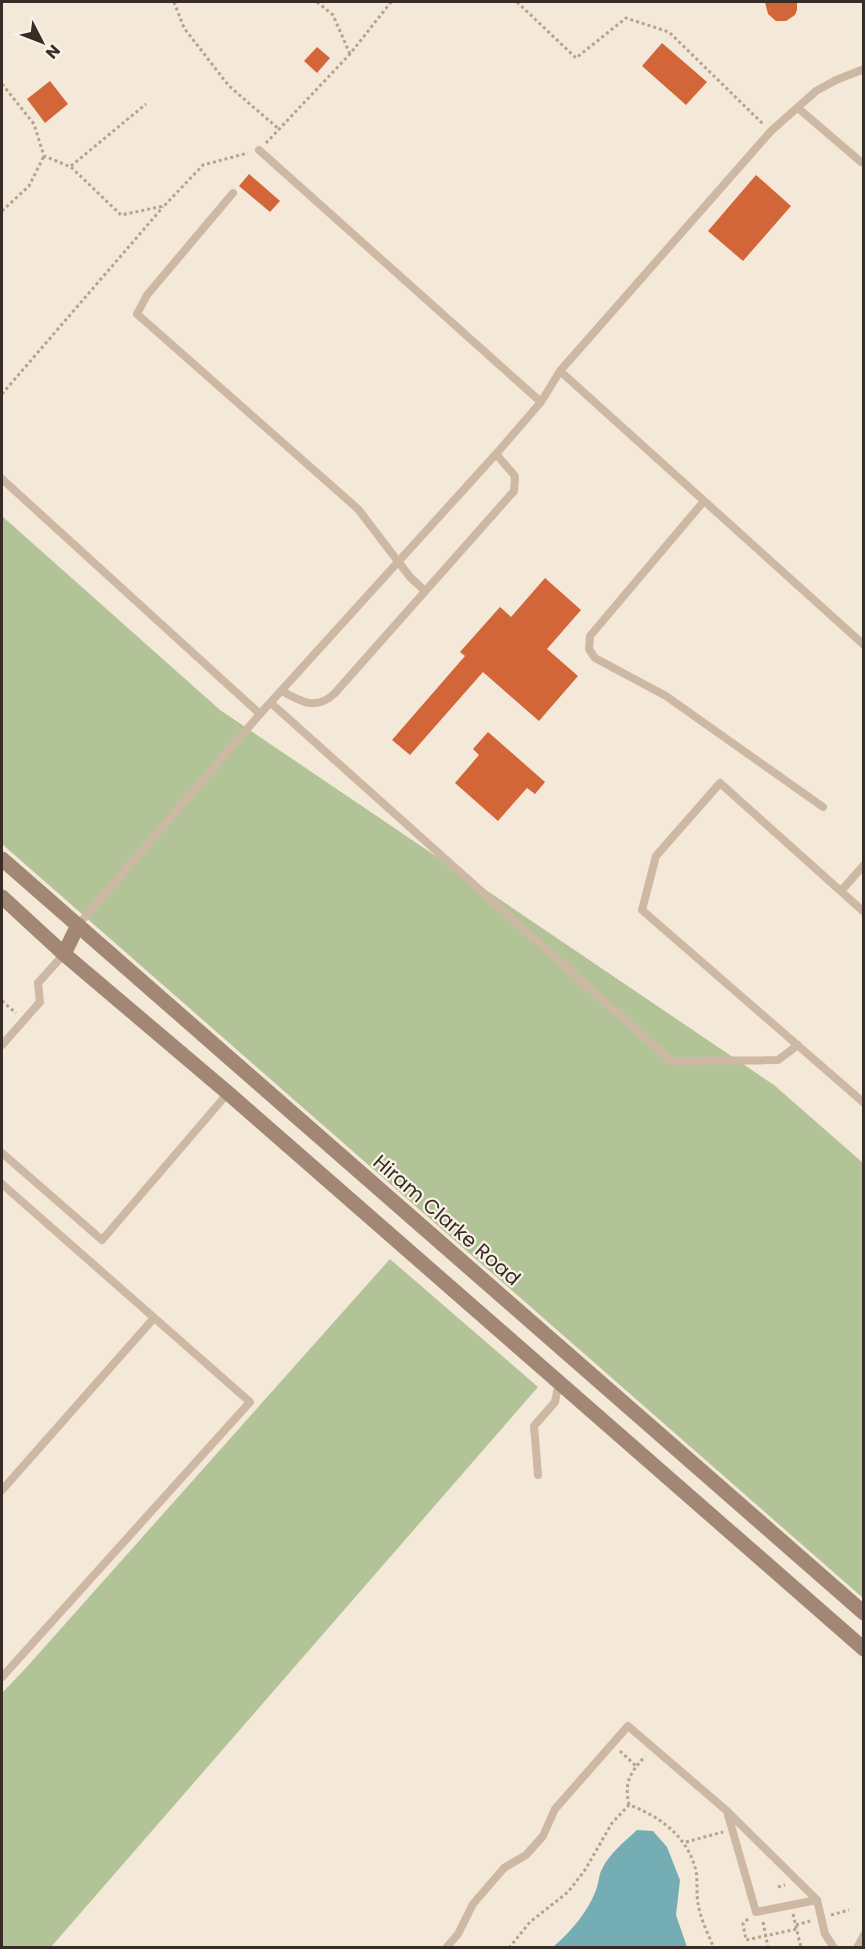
<svg xmlns="http://www.w3.org/2000/svg" width="865" height="1949" viewBox="0 0 865 1949" font-family="Poppins,sans-serif">
<rect width="100%" height="100%" fill="#f4e8d8"/>
<path fill="#b2c497" d="M2,516L220,710L774,1085L863,1163V1598L2,844Z
M390,1259L538,1387L51,1947H2V1693L25,1669Z"/>
<path fill="#74adb4" d="M637,1830L653,1831L667,1847L680,1880L676,1915L687,1947H553C571,1932 590,1909 597,1887C599,1881 599,1874 602,1869C609,1854 625,1841 637,1830Z"/>
<path fill="#d26638" d="M765,2H797V10L795,15L786,21H776L768,14Z
M662,43L707,82L686,105L642,66Z
M317,47L330,58L317,73L304,61Z
M50,81L68,104L45,123L27,99Z
M249,174L280,201L270,212L239,186Z
M756,175L791,206L743,261L708,231Z
M545,578L581,610L547,649L578,676L539,721L483,672L410,755L392,740L465,656L460,652L500,607L511,617Z
M488,732L545,782L535,794L527,788L498,821L455,783L479,755L473,749Z"/>
<g fill="none" stroke-linecap="round" stroke-linejoin="round">
<path stroke="#b9a28d" stroke-width="3" stroke-dasharray="3 3" stroke-linecap="butt" d="M174,2L184,28L229,86L280,130
M317,2L333,15L350,54
M517,2L576,58L626,18L669,32L763,124
M2,84L34,124L44,156L71,167L121,215L164,206L203,165L248,153
M266,143L350,54L391,2
M71,166L146,104
M2,211L29,186L44,156
M2,394L163,207
M2,1001L16,1013
M620,1751L636,1766
M629,1805C624,1781 630,1774 645,1756
M686,1842L723,1832
M778,1887L785,1885
M793,1914L801,1948
M831,1915L849,1910
M748,1919L743,1923L746,1940L797,1929
M763,1922L768,1947
M796,1925L810,1921
M509,1948L530,1922L568,1892L585,1870L612,1823L629,1805C660,1816 688,1837 696,1871C698,1881 696,1893 698,1903C700,1918 708,1934 714,1948"/>
<path stroke="#cdb9a3" stroke-width="8" d="M798,108L861,162
M259,150L541,402
M233,193L147,295L137,314L358,509L410,577L425,591
M560,371L864,645
M2,479L260,714
M704,501L590,636L589,649L595,658L666,696L823,807
M282,691C301,702 317,711 335,693L514,491L515,476L496,454
M271,703L671,1061L778,1060L798,1045
M841,891L864,865
M864,912L720,783L656,856L642,910L864,1103
M78,925L260,714L496,454L541,402L560,371L771,131L816,91L836,80L864,69
M2,1045L40,1002L38,983L64,954
M2,1153L102,1240L228,1093
M2,1184L250,1402L2,1677
M538,1475L534,1426L555,1402L559,1382
M2,1490L154,1318
M728,1815L756,1912L817,1900
M446,1948L458,1934L473,1904L504,1868L526,1855L543,1836L555,1809L628,1726L727,1811L817,1900L825,1934L834,1948
M857,1948L864,1935"/>
<path stroke="#a18774" stroke-width="15" d="M2,859L864,1613
M2,897L64,954L228,1093L864,1649
M64,954L78,925"/>
</g>
<g text-anchor="middle" dominant-baseline="central" stroke-width="4.5" stroke-linejoin="round" paint-order="stroke">
<g font-size="20" fill="#372c26" stroke="#fbf2e5">
<text transform="translate(447 1220) rotate(41)">Hiram Clarke Road</text>
</g>
</g>
<rect width="865" height="1949" fill="none" stroke="#372c26" stroke-width="6"/>
<g transform="translate(42 42) rotate(132)" stroke="#fbf2e5" stroke-width="4.5" paint-order="stroke">
<path d="M0-4.5L10 22L0 15L-10 22Z" fill="#372c26"/>
<text y="-9" font-size="16" font-weight="bold" text-anchor="middle" fill="#372c26">N</text>
</g>
</svg>
